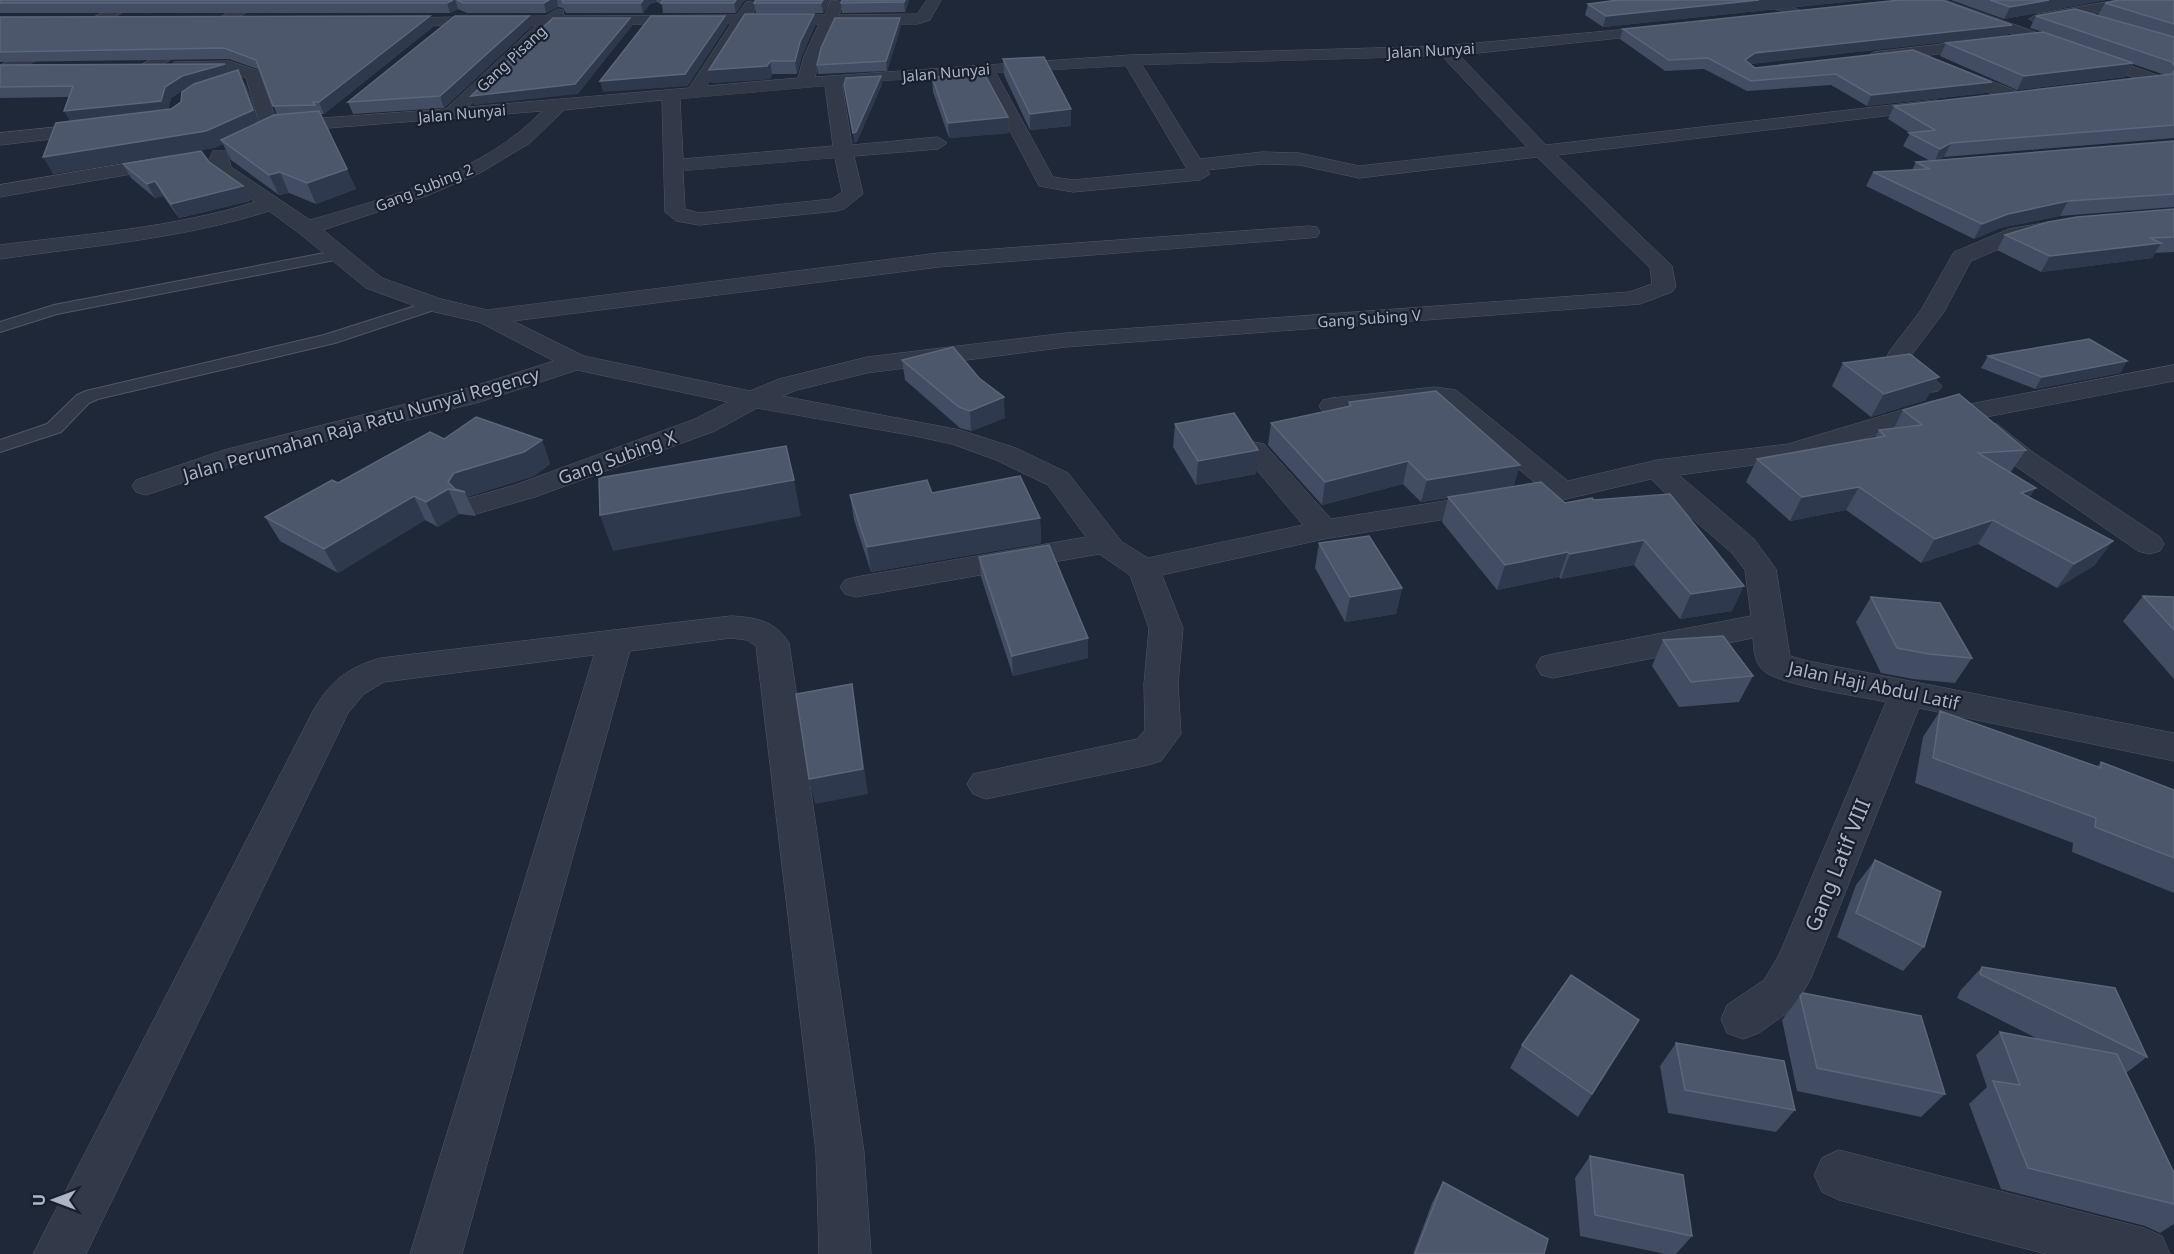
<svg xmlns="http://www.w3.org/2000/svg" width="2174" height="1254" viewBox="0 0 2174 1254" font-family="'Noto Sans',sans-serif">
<rect width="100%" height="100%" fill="#1f2839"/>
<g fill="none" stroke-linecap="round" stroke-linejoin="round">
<defs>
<path id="service" d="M340,250L345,252L348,255L345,258L57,314L0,332V322L54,305Z
M434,300L440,302L442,305L440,308L335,343L98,399L89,403L61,432L0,452V440L47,424L77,395L86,391L324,335Z"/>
<path id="minor" d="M127,0H145L13,73L7,74L0,71L1,65Z
M249,0H266L154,70H142L140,66Z
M831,0L844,2L839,15L917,14L927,0H941L930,20L918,24H835L820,56L815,77L1131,55L1444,46L1672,25L1675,28L1672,31L1667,33L1459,55L1546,145L1935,100L1941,101L1944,105L1935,110L1557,155L1672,266L1676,287L1672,292L1640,304L1066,347L867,373L797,390L782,396L960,430L1016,448L1068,473L1122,542L1148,558L1303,525L1240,450L1244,444L1254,442L1264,444L1331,519L1539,486L1440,403L1332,414L1323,412L1319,406L1323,400L1332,398L1435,387L1456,390L1568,481L1657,460L1788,444L1932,401L1941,399L1950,401L1954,407L1950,413L1791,460L1679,475L1754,539L1776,569L1790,656L1808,661L2174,733V761L1919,708L1811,978L1794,1008L1759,1033L1743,1039L1727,1033L1721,1019L1727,1005L1764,980L1779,955L1886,702C1859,696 1785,686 1765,672C1754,664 1754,650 1753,638L1553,678L1541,675L1536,666L1541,657L1553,654L1751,616L1745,570L1732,553L1688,515L1651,479L1562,500L1324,539L1162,575L1183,628L1178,684L1181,734L1161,761L1148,765L986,799L973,794L967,784L973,774L1137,739L1145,730L1144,684L1149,628L1130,575L1099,554L856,597L845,594L840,587L845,580L856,577L1086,537L1048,485L996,460L952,444L915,436L757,408L715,431L535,497L476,514L466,511L461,505L466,499L515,485L695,419L728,402L577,370L483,401L244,462L146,495L136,492L132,486L136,480L224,450L465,389L554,361L479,322L426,310L366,288L299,233L269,211C182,239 90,246 0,259V245C85,234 173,228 255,202L217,175L208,162L213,151H227L231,167L310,220C389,197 484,173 542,111L278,132L259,122L246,78L227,71L180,70L172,65L174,62L229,61L259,71L276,119L281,121L446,109L536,25L386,26L378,21L381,18L546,16L558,9L563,10L564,16L737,15L746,2L751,1L758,5L752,15H824ZM731,24L689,88L468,107L554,25ZM746,24H819L804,56L798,78L707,86ZM1442,56L1527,147L1359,166L1299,153L1262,152L1200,159L1142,65ZM1126,66L1187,169L1073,180L1053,177L996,73ZM980,74L1039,186L1073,192L1200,180L1210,174L1207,170L1262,164L1299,165L1359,178L1537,157L1650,268L1652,284L1629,292L1066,333L867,357L779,379L750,391L584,356L513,321L939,267L1309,238L1317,237L1320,232L1317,227L1309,226L939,253L487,310L441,299L382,278L323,230L426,196L480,173L530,143L564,110L662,100L665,212L676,221L699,225L837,211L844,209L863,194L854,156L938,149L947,143L938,137L852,145L842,84ZM825,86L833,146L683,159L680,99ZM835,158L842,192L832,199L699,213L685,209L683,171Z
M1754,0H1776L1804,12L1797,16L1756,3Z
M1924,0H1945L2174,81V92L1926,3Z
M2118,0H2149L2142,4L2037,24L2029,19L2037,14Z
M1987,39L1993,41L1995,44L1993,47L1874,62L1866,57L1874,52Z
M1948,64L2019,92L2022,96L2019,100H2007L1942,73L1940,69L1942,65Z
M97,123L106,129L103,133L0,145V133Z
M170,156L180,162L177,166L0,197V185Z
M2044,223L2052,224L2055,229L2052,234L2023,239L1971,261L1944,312L1913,353L1912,359L1942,386L1938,391C1915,397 1898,376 1886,359L1889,352L1921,310L1954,252L2009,229Z
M2174,365V381L1965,421L1956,419L1952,413L1956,407L1965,405Z
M1987,422L1997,424L2034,453L2160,537L2164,544L2160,551L2149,554L2138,551L2014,465L1973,430L1977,424Z
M731,616C755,617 776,621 789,643L864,1152L871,1254H819L816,1152L756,646L747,640L731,638L630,651L462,1254H410L594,655L384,682L364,694L348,713L86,1254H33L313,711C330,681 348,667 381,658Z
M1839,1150L2144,1228L2162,1236L2170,1254H2046L1839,1200L1822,1192L1814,1175L1822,1158Z"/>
</defs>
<use href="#service" stroke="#505767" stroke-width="2"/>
<use href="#minor" stroke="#505767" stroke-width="1"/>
<use href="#service" fill="#323a4a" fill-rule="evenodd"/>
<use href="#minor" fill="#323a4a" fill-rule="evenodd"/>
</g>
<path fill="#424c62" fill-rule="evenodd" d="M0,0H747L744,1L736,13H663L662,5L657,2L650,4L643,13H566L563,8L558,7L546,13H467L458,9L450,13H0Z
M753,0H830L823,13H756L754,3L755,1Z
M842,0H909L905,12L842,13L841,3Z
M1618,0H1865L1603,27L1585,15L1588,4Z
M1951,0H2106L2004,19Z
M2174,0V138L1944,157L1938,160L2174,141V207L2060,216L2000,228L1974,239L1866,186L1873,172L1912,170L1916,162L1930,161L1903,146L1910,133L1888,119L1894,106L2165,75L2133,64L2125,77L2017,90L1940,56L1946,43L2043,32L2030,28L2036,16L2145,29L2098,15L2105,3Z
M814,14L815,26L802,55L797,74H772L770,79L711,83L709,70Z
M0,17L434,26L324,114H320L356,189L316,204L289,193L279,195L231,160L223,144L214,148L53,174L70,121L69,97L0,98V65L225,64L229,73L246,85L259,122L277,115L260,70L229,59L0,62ZM188,87H189L181,102L171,109L168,110L171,98Z
M2012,25L2007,35L1750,64L1755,68L1913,50L1986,93L1867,106L1831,85L1747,91L1704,69L1665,71L1620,39L1623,29Z
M532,26L444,108L353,114L348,102Z
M901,26L887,71L818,74L817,65Z
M1003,59L1071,126L1030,130L1004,75Z
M932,77L1008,117L1009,133L949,138L933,92Z
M209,162L243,186L250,201L179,218L163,196L155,198L131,178L123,164Z
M2174,209V252L2155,253L2152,258L2041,272L1997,250L2005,235Z
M1988,356L2127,361L2120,373L2035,389L1981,368Z
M902,360L1005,418L971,431L960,428L905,380Z
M1843,363L1926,400L1871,417L1832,386Z
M1349,402L1520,465L1513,487L1565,503L1592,498L1732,611L1680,619L1634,565L1561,579L1559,577L1497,590L1442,522L1448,498L1421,502L1403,484L1322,505L1268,445L1271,423L1348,406Z
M1903,410L2026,450L2010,473L2030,498L2095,565L2057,588L1978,544L1921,563L1846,510L1790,521L1746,482L1757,459L1875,438L1879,430L1894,428Z
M1175,424L1256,474L1196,485L1173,447Z
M444,439L542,440L550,464L534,476L467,497L476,516L459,514L438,527L425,520L338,573L280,541L265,517L338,483Z
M932,493L1040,518L1041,543L871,572L854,520L850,495Z
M1319,543L1402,588L1396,614L1345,622L1315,568Z
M979,557L1088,638V658L1013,676L981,577Z
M2143,596L2174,597V679L2123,621Z
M1871,597L1972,658L1955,683L1913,679L1881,673L1856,622Z
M1663,640L1753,676L1739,702L1679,707L1652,666Z
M1940,711L2097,767L2101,762L2174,790V893L2072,852L2073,843L1915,783L1923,737Z
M1875,860L1924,947L1903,971L1837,937L1856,885Z
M1982,967L2147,1057L2126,1073L2174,1173V1224L2160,1233L2145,1226L2001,1189L1969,1104L1987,1087L1976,1055L2000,1032L2038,1039L1957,998L1960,991Z
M1800,996L1945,1094L1921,1117L1797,1091L1782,1020Z
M1639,1020L1578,1117L1510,1068L1522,1045Z
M1676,1043L1795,1110L1776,1132L1668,1113L1660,1066Z
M1590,1156L1692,1236L1676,1254H1665L1580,1236L1575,1178Z
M1443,1182L1544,1254H1413L1432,1203Z"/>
<path fill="#2f394d" d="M453,0H455L458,9L450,13L447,3Z
M549,0H557L558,7L546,13L544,3Z
M643,0H656L657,2L650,4L643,13L641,3Z
M736,0H747L744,1L736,13L734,3Z
M823,0H830L823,13L821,3Z
M905,0H909L905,12L904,2Z
M1759,0H1865L1603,27L1606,16Z
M2049,0H2106L2004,19L2010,7Z
M814,14L815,26L802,55L797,74L795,61L800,42Z
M430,16L434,26L324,114L319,102Z
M529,16L532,26L444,108L440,96Z
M725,16L727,26L688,86L603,92L600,81Z
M630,18L632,26L578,94L474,105L471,96Z
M900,18L901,26L887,71L886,61Z
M2012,25L2007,35L1751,64L1745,60L1755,53Z
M770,61L772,74L770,79L711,83L709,70Z
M2133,63L2125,77L2017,90L2024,76Z
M225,64L230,75L188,87L171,98L167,112L71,123L64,111L165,87L182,76Z
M238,70L246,85L260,126L221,140L223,144L214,148L53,174L43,157L206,131Z
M881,76L882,85L857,142L854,143L853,133Z
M1992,82L1986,93L1867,106L1871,95Z
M1071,109V126L1030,130V114Z
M1008,117L1009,133L949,138L948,123Z
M1951,143L1944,157L1934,163L1940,149Z
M347,169L356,189L316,204L307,183Z
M280,172L289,193L279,195L269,175Z
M155,181L163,196L155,198L147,184Z
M243,186L250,201L179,218L171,204Z
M2068,201L2060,216L2000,228L1974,239L1982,224L2008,214Z
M2161,243L2152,258L2041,272L2050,256Z
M2127,361L2120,373L2035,389L2042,377Z
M1939,377L1926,400L1871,417L1884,394Z
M1004,397L1005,418L971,431L970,411Z
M542,440L550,464L534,476L467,497L465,492L452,490L448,482L454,473Z
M1258,450L1256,474L1196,485L1198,461Z
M1408,461L1403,484L1322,505L1325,482Z
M1520,465L1513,488L1421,502L1427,480Z
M794,480L801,516L613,551L600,515Z
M1859,487L1846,510L1790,521L1802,497Z
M2036,488L2020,512L2021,493Z
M448,489L459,514L438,527L426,502Z
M414,496L425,520L338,573L324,549Z
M1040,518L1041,543L871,572L867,547Z
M1993,520L1978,544L1921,563L1935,539Z
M1644,540L1634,565L1561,579L1570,554Z
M2113,541L2095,565L2057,588L2074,564Z
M1568,552L1559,577L1497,590L1505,565Z
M1744,586L1732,611L1680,619L1691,594Z
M1402,588L1396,614L1345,622L1350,597Z
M1088,638V658L1013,676L1012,656Z
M852,684L856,710L868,794L815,804L809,779Z"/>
<path fill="#4d576c" stroke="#5c667a" stroke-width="1.5" d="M0,0H453L447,3H0Z
M457,0H549L544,3H463Z
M562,0H643L641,3H563Z
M663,0H736L734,3H661Z
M756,0H823L821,3H754Z
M842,0H905L904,2L841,3Z
M1618,0H1759L1606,16L1588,4Z
M1900,0H1942L2012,25L1755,53L1745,60L1755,68L1913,50L1992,82L1871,95L1836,74L1751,81L1708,58L1669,60L1623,29Z
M1990,0H2049L2010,7Z
M2120,0H2174V24L2105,3Z
M2075,9L2174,37V66L2172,62L2036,16Z
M745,14H814L800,42L795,61H770L767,66L709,70Z
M430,16L319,102H313L315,105L273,106L256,60L224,48L0,52V17Z
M455,16H529L440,96L348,102Z
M651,16H725L685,74L600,81Z
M553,18H630L575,84L471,96Z
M835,18H900L886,61L817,65L821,48Z
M2043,32L2133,63L2024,76L1946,43Z
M1044,57L1071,109L1030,114L1003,59Z
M225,64L182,76L165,87L161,101L64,111L73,86L0,87V65Z
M238,70L253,110L206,131L43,157L56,123L171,109L181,102L182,92L194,84Z
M2174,71V125L1951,143L1940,149L1909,133L1935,130L1894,106L2172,74Z
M985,75L1008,117L948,123L932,77Z
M881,76L856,132L853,133L844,85L846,78Z
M319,111L347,169L307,183L280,172L269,175L221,140L274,115Z
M2174,141V194L2068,201L2008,214L1982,224L1873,172L1929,169L1916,162Z
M201,151L209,162L243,186L171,204L155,181L147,184L123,164Z
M2174,209V237L2150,238L2161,243L2050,256L2005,235L2048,222L2077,217Z
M2089,339L2127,361L2042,377L1988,356Z
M953,347L979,378L1004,397L970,411L959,407L902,360Z
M1910,354L1939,377L1884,394L1843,363Z
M1436,391L1520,465L1427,480L1408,461L1325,482L1271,423L1351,406L1349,402Z
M1959,394L2026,450L1978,453L2036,488L2021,493L2113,541L2074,564L1993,520L1935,539L1859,487L1802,497L1757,459L1885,436L1879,430L1922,425L1903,410Z
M1234,413L1258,450L1198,461L1175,424Z
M476,417L542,440L524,452L454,473L448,482L455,489L465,492L448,489L426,502L414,496L324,549L265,517L332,480L338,483L430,432L444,439Z
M786,446L794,480L600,515L599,478Z
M1020,476L1040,518L867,547L850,495L927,480L932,493Z
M1541,482L1565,503L1592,498L1594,500L1670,494L1744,586L1691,594L1644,540L1570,554L1568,552L1505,565L1448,497Z
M1369,536L1402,588L1350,597L1319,543Z
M1049,545L1088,638L1012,656L979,557Z
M2143,596L2174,597V630Z
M1871,597L1940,603L1972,658L1929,654L1897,648Z
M1723,636L1753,676L1691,682L1663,640Z
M852,684L863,769L809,779L796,694Z
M1940,711L2101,768V762L2174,790V858L2095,827L2096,818L1933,758Z
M1875,860L1941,892L1924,947L1856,913Z
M1982,967L2115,988L2147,1057L1980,974Z
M1571,975L1639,1020L1592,1094L1522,1045Z
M1803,993L1921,1016L1945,1094L1817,1068L1800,996Z
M2000,1032L2117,1054L2174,1173V1204L2028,1168L1993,1081L2020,1085Z
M1676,1043L1784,1061L1795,1110L1685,1090Z
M1590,1156L1683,1175L1692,1236L1595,1215Z
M1443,1182L1548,1239L1544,1254H1415Z"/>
<g text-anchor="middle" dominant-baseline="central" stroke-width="4.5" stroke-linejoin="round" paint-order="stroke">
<g font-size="15" fill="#acb4c6" stroke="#181f2e">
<text transform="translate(1431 50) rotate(-3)">Jalan Nunyai</text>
<text transform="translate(511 58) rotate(-43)">Gang Pisang</text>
<text transform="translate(946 72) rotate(-5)">Jalan Nunyai</text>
<text transform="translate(462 113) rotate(-5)">Jalan Nunyai</text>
<text transform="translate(424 187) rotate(-22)">Gang Subing 2</text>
<text transform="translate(1369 318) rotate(-4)">Gang Subing V</text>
</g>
<g font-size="18" fill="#acb4c6" stroke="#181f2e">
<text transform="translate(361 424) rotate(-16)">Jalan Perumahan Raja Ratu Nunyai Regency</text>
<text transform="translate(617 457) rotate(-20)">Gang Subing X</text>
<text transform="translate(1874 685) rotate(12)">Jalan Haji Abdul Latif</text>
</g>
<g font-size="21" fill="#acb4c6" stroke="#181f2e">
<text transform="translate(1837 865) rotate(-68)">Gang Latif VIII</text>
</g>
</g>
<g transform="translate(54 1200) rotate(270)" stroke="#181f2e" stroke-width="4.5" paint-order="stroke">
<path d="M0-4.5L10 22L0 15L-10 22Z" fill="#acb4c6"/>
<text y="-9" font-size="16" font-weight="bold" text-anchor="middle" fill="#acb4c6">U</text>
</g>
</svg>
